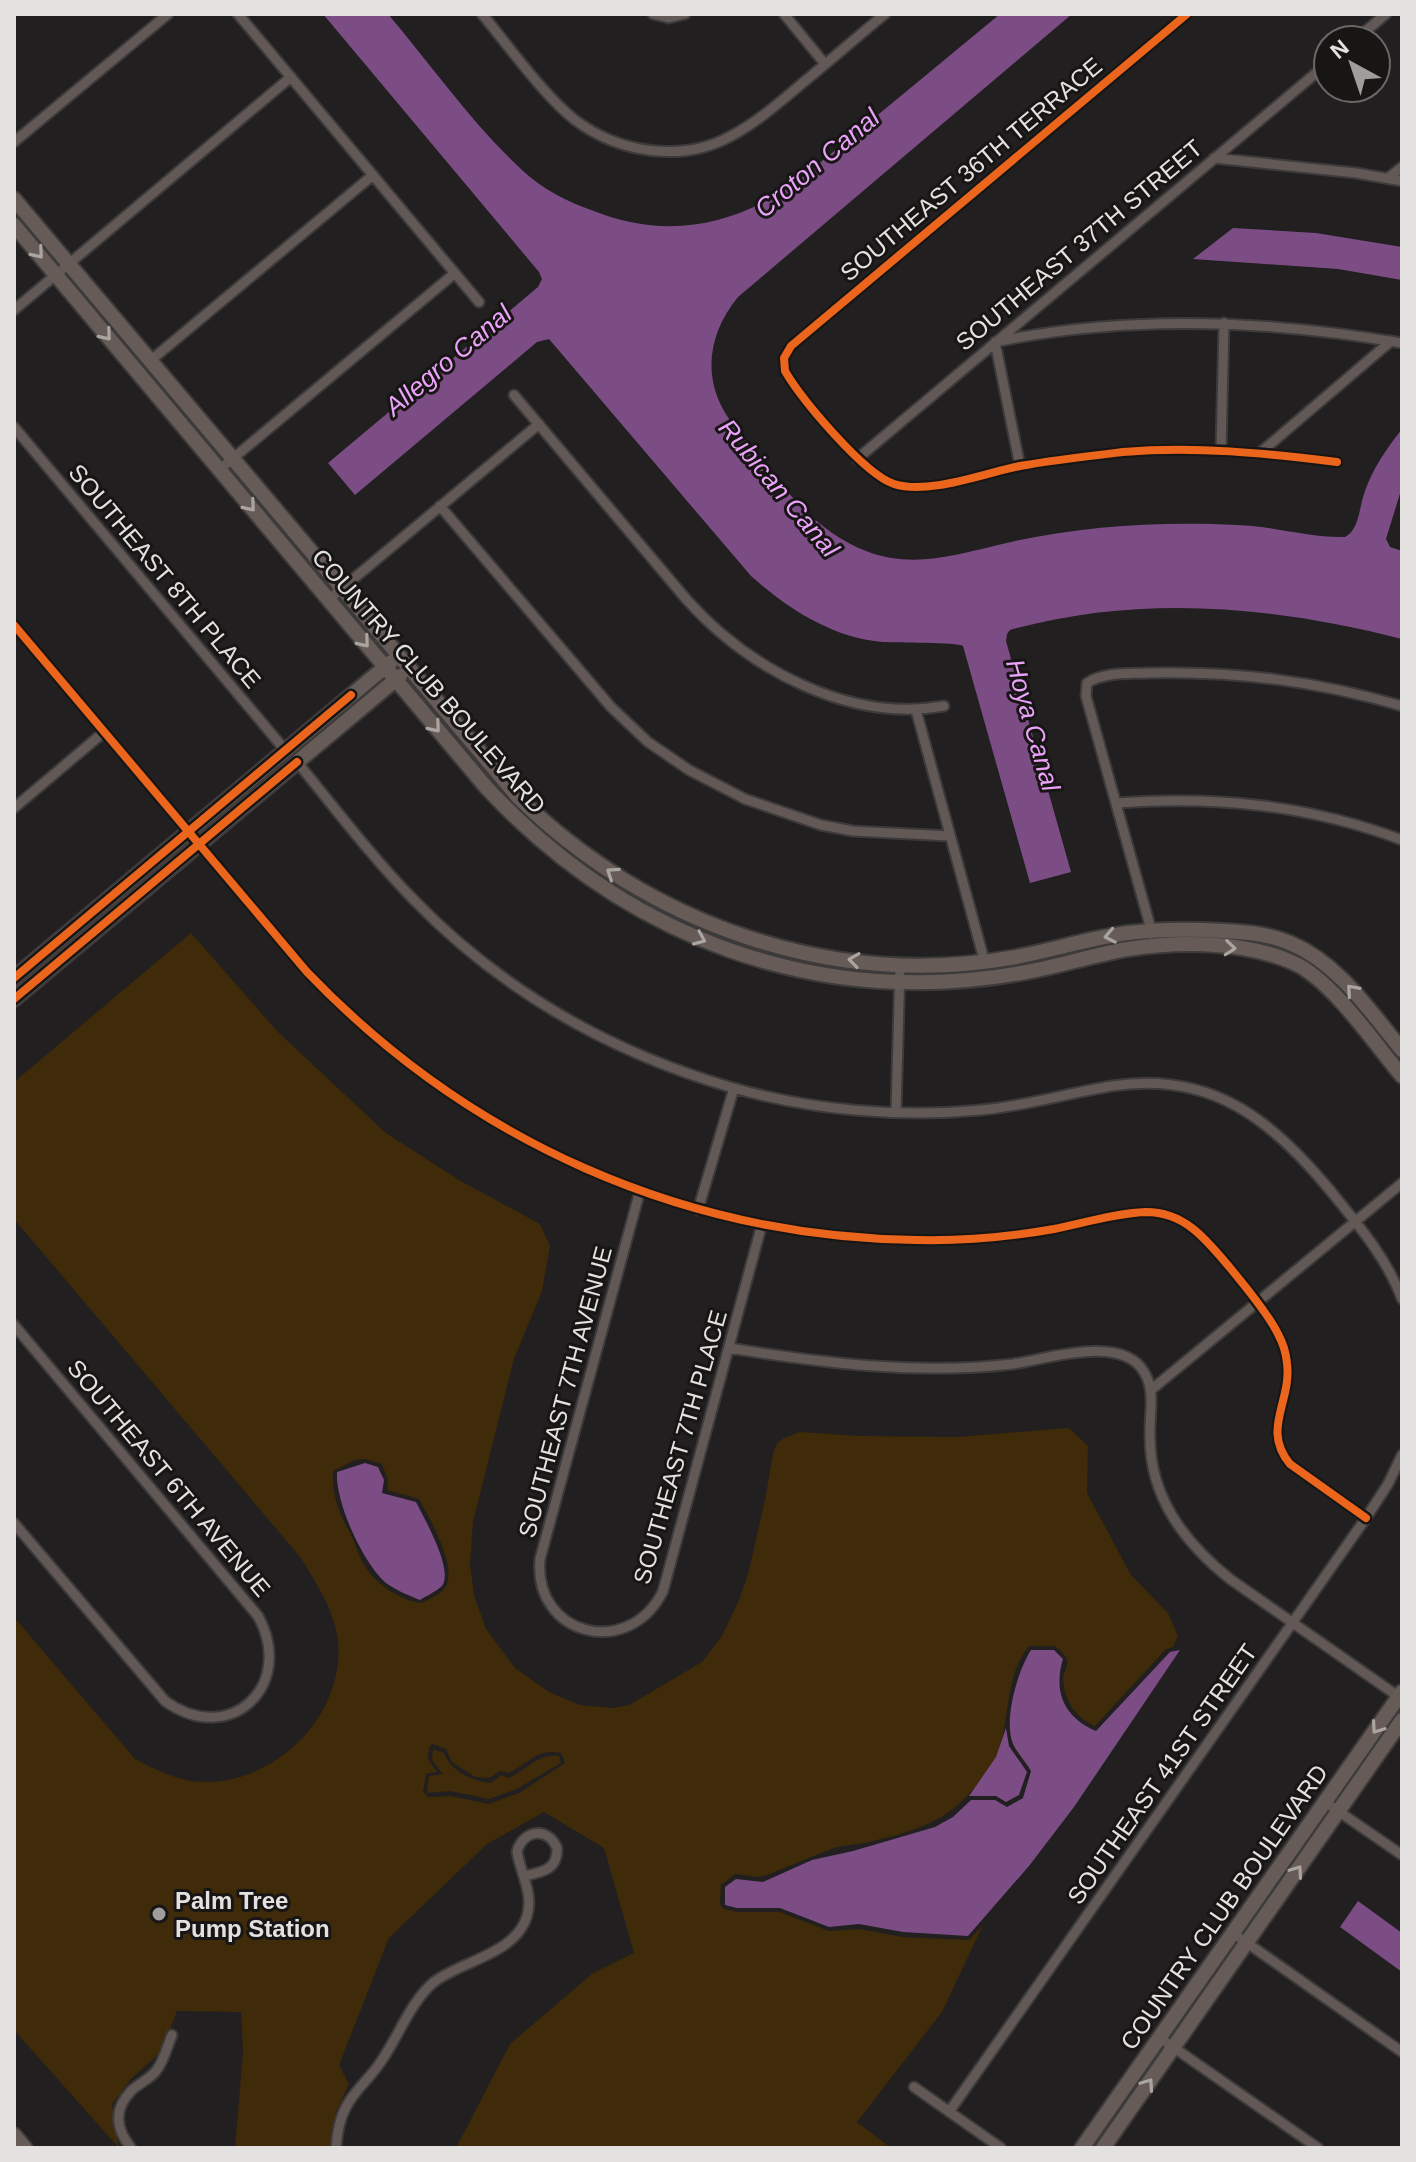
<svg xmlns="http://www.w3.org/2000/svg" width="1416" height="2162" viewBox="0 0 1416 2162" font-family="Arial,sans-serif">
<rect width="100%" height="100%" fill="#211f1f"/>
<path fill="#3f2a09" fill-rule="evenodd" d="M191,933L278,1032L386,1133L459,1180L540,1224L550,1246L542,1291L514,1359L473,1522L470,1564L474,1595L486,1629L515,1668L549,1692L580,1705L612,1708L629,1705L702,1662L722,1636L739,1600L748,1574L765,1500L773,1453L777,1443L784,1438L800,1432L860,1436L957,1437L1069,1428L1088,1446L1087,1493L1131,1575L1168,1613L1178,1636L1173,1647L1166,1649L1095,1726C1076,1718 1065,1702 1063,1680C1063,1673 1068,1667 1067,1661C1067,1655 1059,1650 1055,1646H1029C1004,1676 1011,1720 997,1755C993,1764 985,1772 980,1780C950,1823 914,1831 865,1843C854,1845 840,1845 829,1850C809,1858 788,1866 767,1875L759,1877L735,1874L721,1885L720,1904L724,1909L738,1912H780L829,1931L859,1929L903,1937L969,1940L983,1925L942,2012L857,2122L891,2148H456L510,2044L593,1973L634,1953L604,1848L544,1812L487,1844L389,1938L339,2065L349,2084L336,2112L331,2148H235L243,2052L241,2012L177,2011L162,2051L132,2078L112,2104L119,2148L14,2030V1617L135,1759C156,1770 180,1782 205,1782C277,1782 345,1715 338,1641C334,1609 317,1585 301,1558L14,1219V1082ZM365,1459L382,1464L388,1480L387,1490L419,1499C429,1517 460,1571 444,1589C439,1595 429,1599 422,1603C400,1601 372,1582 362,1561C358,1554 356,1545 352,1537C341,1517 331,1495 333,1471L355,1460ZM432,1744L446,1749L452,1762L475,1777L489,1778L500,1771L509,1773C528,1764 537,1748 561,1753L565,1763L519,1793L489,1804L451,1796L428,1797L423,1792L426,1774L437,1772L428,1759L429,1747Z
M433,1749L444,1753C451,1771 471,1781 491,1783L501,1775L509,1778C528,1769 537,1754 559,1756L561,1763L517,1789L489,1799L450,1791L427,1793L429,1776L443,1774L432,1760Z"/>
<path fill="#7c4d85" d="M323,14H388C432,66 473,125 523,171C543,189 566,201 591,210C664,239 728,228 793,185L1000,14H1072L738,297C705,337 701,387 736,428C774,474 808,529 866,551C912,569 956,555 1002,544C1077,526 1160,521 1237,525C1273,526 1309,538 1345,537C1360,529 1359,506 1365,491C1373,468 1387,448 1402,429V487L1386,539L1390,547L1402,551V639C1273,606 1140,594 1010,630L1007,634L1006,641L1071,872L1030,883L963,646C957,642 898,643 883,642C833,638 788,609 751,576L549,339L537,342L355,495L328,463L538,287L542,279L539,272Z
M1233,228L1316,233L1402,247V280L1338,269L1193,259Z
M365,1463L378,1467L384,1480L382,1493L416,1502C424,1518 454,1570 442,1586C437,1591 426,1596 420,1600C408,1595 397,1591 386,1583C363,1563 335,1502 337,1472Z
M1031,1650H1054L1063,1659C1053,1692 1064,1717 1096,1731L1170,1652L1180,1650L1074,1807L1029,1866L968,1936L903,1932L859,1924L829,1927L780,1908H737L725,1905V1887L736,1879L763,1882L812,1860L853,1851L935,1827L953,1817L971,1800H995L1007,1807L1023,1798L1031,1771C1026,1762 1017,1753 1013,1744C1003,1720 1018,1670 1031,1650Z
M1006,1728L1009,1746L1027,1772L1019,1795L1006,1802L996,1796H969L996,1757Z
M1358,1901L1402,1933V1972L1340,1927Z"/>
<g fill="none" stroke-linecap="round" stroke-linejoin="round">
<defs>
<path id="street" d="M238,14L479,302
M482,14C508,45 544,96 575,120C619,153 682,163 731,136C759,121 781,101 805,81C832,59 858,36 885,14
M653,14L669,18L685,14
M784,14L825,64
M1187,14L791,346L784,358L785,371C802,400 864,474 894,484C929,495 984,473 1020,466C1054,460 1089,456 1123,452C1195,446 1265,453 1337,462
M1355,40L1386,14
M14,142L168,14
M1214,158L1356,173L1402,181
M1388,178L1402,167
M14,310L291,77
M150,361L373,175
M514,395L687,600C749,669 849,723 944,706
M14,427L285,750
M1221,450L1224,323
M1261,452L1391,341
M857,459L1328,63
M1020,466L995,342C1130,314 1267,320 1402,343
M219,470L455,273
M440,506L611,707L648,742L689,770L745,799L821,825L853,831L950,836
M328,600L539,424
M14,625L307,972C469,1141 683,1237 917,1240C963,1241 1009,1237 1054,1229C1083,1223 1116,1213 1146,1212C1162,1212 1179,1218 1192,1228C1212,1243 1267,1311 1278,1334C1283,1343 1286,1353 1287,1363C1292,1402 1261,1429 1290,1464L1366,1518
M916,710L985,963
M297,762C335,808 371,856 413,899C501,990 610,1052 730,1087C810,1110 899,1118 981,1110C1026,1106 1068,1093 1112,1086C1210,1071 1270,1118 1329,1189C1356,1222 1387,1258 1402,1299
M1117,803C1216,796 1309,805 1402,840
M14,808L104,732
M1151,934L1149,922L1086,696L1087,683C1103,672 1129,674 1147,673C1237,671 1316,681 1402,706
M896,1112L900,966
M640,1191L540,1559C533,1636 629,1660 663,1591L762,1224
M698,1210L734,1088
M14,1325L258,1616C296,1685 230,1748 165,1701L14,1523
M729,1348C822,1363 918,1375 1013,1364C1047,1359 1122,1334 1144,1372C1156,1391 1149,1415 1150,1437C1150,1498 1185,1543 1230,1579L1402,1699
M1151,1390L1402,1183
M1325,1802L1402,1855
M1233,1933L1402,2052
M1160,2038L1318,2148
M914,2087L1001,2148
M949,2112L1366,1518L1388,1484L1402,1455
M131,2148C116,2129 113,2110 131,2091C139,2083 150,2079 156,2071C164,2061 167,2047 172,2035
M336,2148C337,2133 339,2120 346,2107C355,2090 370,2078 380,2063C398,2038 410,2002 434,1982C461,1961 516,1954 527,1916C534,1893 520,1873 517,1851C524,1829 548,1827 557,1848C558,1870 542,1872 524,1876"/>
<path id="secondary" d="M14,199L518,797C648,925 834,990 1016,957C1053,950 1090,938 1128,933C1160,929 1193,929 1224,931C1246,932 1269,934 1290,943C1338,963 1369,1010 1402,1050
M14,225L486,787C626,938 817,1009 1021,973C1057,967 1092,955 1128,949C1180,941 1246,941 1294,963C1333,981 1374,1043 1402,1076
M14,978L391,662
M14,999L400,676
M14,2135L25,2148
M1082,2148L1402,1692
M1103,2148L1402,1720"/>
</defs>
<use href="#street" stroke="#3c3a3a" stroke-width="13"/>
<use href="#secondary" stroke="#3c3a3a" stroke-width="18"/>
<use href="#street" stroke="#625855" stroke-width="9"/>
<use href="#secondary" stroke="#665b56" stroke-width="14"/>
<defs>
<path id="cycleway" d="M1187,14L791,346L784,358L785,371C802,400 864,474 894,484C929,495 984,473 1020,466C1054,460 1089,456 1123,452C1195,446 1265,453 1337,462
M14,625L307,972C469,1141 683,1237 917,1240C963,1241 1009,1237 1054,1229C1083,1223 1116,1213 1146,1212C1162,1212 1179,1218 1192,1228C1212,1243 1267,1311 1278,1334C1283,1343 1286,1353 1287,1363C1292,1402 1261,1429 1290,1464L1366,1518
M14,978L351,695
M14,999L297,762"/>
</defs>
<use href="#cycleway" stroke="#181515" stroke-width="13"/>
<use href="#cycleway" stroke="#eb651d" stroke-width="8"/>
</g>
<defs><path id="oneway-chevron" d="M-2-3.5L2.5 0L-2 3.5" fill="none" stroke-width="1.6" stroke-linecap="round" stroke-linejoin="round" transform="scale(2)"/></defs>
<g stroke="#aba5a2">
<use href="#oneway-chevron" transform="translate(38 253) rotate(50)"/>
<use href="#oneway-chevron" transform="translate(106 335) rotate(50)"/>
<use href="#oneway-chevron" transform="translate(250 506) rotate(50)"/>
<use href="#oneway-chevron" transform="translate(364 642) rotate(50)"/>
<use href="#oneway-chevron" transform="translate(435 727) rotate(50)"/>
<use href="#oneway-chevron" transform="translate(612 873) rotate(-146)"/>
<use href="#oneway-chevron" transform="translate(1110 936) rotate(169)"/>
<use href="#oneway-chevron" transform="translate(700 939) rotate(23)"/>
<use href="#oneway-chevron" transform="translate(1230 948) rotate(6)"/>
<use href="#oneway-chevron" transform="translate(854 960) rotate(-172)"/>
<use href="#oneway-chevron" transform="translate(1352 990) rotate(-131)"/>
<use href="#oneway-chevron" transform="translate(1377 1728) rotate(125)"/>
<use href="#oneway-chevron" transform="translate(1297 1871) rotate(-55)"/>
<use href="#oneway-chevron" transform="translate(1148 2084) rotate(-55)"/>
</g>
<circle fill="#a09d9d" stroke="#181515" stroke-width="3" cx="159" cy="1914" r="8"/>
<g text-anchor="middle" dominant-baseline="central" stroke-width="6" stroke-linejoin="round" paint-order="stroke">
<g font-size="24" fill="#e4e1e1" stroke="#181515">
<text transform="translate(971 169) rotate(-40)">SOUTHEAST 36TH TERRACE</text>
<text transform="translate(1079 245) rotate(-40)">SOUTHEAST 37TH STREET</text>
<text transform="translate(165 576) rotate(50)">SOUTHEAST 8TH PLACE</text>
<text transform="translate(429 681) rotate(49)">COUNTRY CLUB BOULEVARD</text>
<text transform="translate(565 1392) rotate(-75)">SOUTHEAST 7TH AVENUE</text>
<text transform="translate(680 1447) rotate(-74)">SOUTHEAST 7TH PLACE</text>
<text transform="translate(169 1478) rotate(50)">SOUTHEAST 6TH AVENUE</text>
<text transform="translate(1162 1774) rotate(-55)">SOUTHEAST 41ST STREET</text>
<text transform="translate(1224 1907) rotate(-55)">COUNTRY CLUB BOULEVARD</text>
</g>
<g font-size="24" font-weight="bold" fill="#e4e1e1" stroke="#181515" text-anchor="start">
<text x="175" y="1900">Palm Tree<tspan x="175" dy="28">Pump Station</tspan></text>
</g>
<g font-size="26" font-style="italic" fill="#eba3fa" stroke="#181515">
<text transform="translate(817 163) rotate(-40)">Croton Canal</text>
<text transform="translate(448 360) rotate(-40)">Allegro Canal</text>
<text transform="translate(779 488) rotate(50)">Rubican Canal</text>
<text transform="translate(1033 725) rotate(74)">Hoya Canal</text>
</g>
</g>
<rect width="1416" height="2162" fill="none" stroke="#e4e1e1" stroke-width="32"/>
<g transform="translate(1352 64) rotate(320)"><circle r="38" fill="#181515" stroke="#6a6767" stroke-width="2"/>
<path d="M0-6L14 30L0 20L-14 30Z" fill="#a09d9d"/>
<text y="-12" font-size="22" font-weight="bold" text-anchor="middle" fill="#e4e1e1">N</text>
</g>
</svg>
